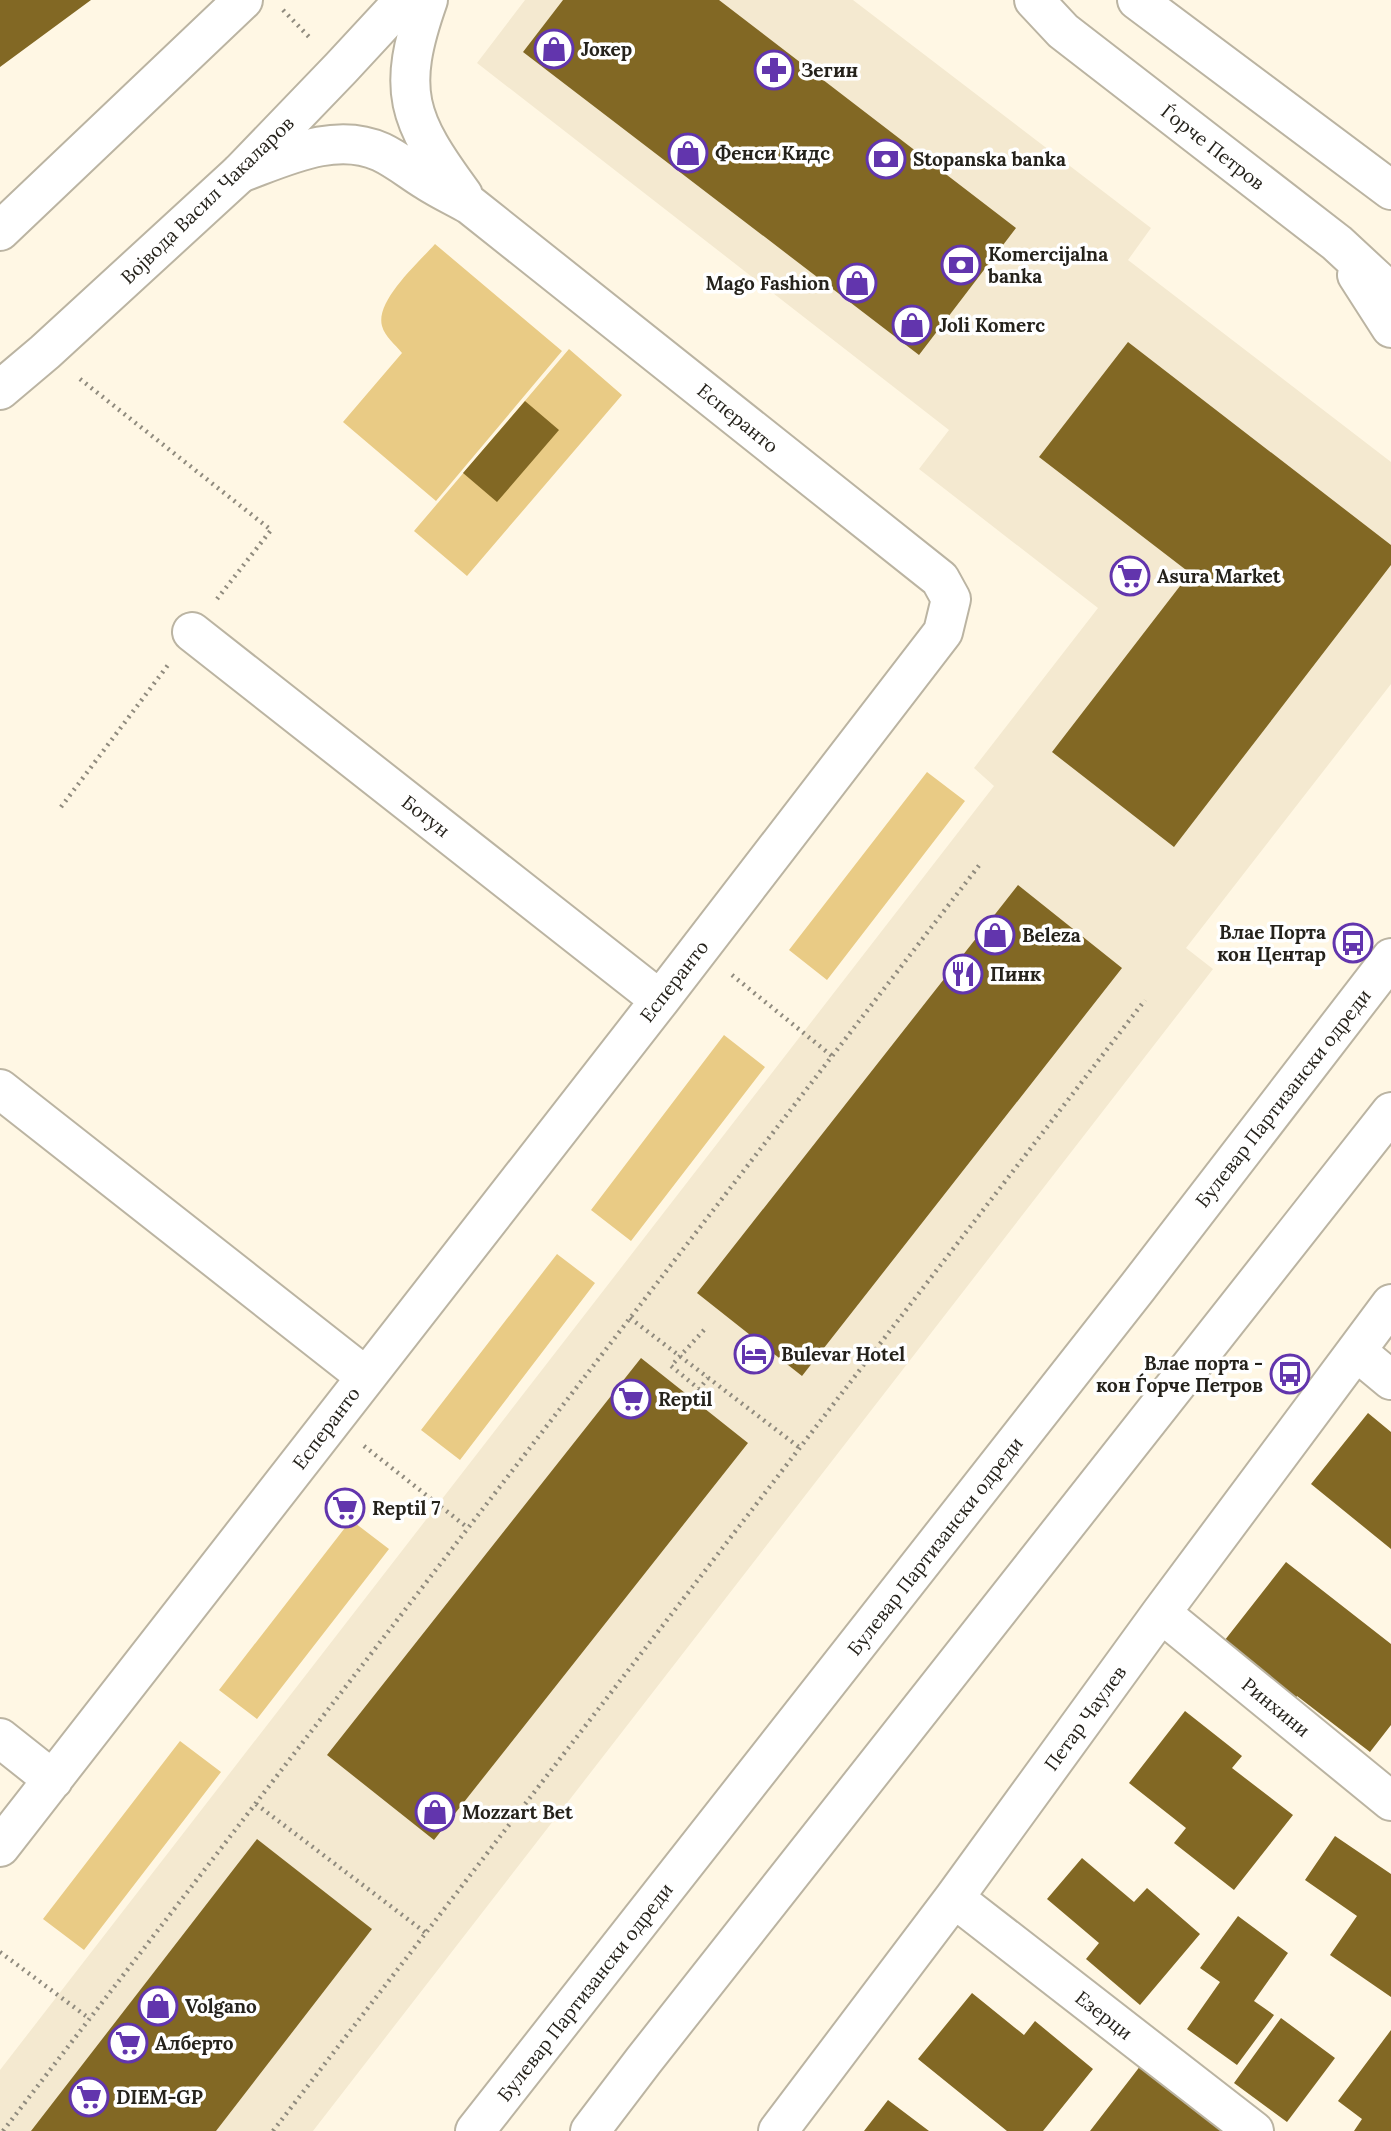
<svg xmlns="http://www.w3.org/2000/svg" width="1391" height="2131" viewBox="0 0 1391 2131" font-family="Lora,serif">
<rect width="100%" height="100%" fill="#fff7e4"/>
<path fill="#f4e9d0" d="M525,0H853L1151,228L1128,260L1391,462V684L1186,948L1213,969L313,2131H0V2070L994,786L974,768L1098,608L919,469L949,430L477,63Z"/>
<path fill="#e9cb85" d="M435,244L562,351L436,501L343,422L402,353C395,344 385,337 382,326C375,301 419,262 435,244Z
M569,349L622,395L467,576L414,531Z
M927,772L965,801L827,980L789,950Z
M724,1035L765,1067L631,1241L591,1210Z
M557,1254L595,1283L460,1460L421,1430Z
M351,1520L389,1549L257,1719L219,1690Z
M180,1741L221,1772L84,1950L43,1919Z"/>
<path fill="#826824" d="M0,0H91L0,67Z
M563,0H719L1016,228L919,355L523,52Z
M1128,342L1391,545V565L1174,847L1052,752L1190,573L1039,457Z
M525,401L559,430L497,502L463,473Z
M1018,885L1122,968L802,1376L697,1293Z
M641,1358L748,1443L434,1840L327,1755Z
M1368,1413L1391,1432V1549L1311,1484Z
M1286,1562L1391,1644V1725L1370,1752L1297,1696L1294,1701L1221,1645Z
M1185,1711L1242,1756L1232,1768L1293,1815L1234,1890L1174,1843L1186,1828L1129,1783Z
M1335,1836L1391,1874V1997L1330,1955L1357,1916L1305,1880Z
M257,1839L372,1929L216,2131H31Z
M1082,1858L1134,1902L1147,1888L1200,1934L1140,2005L1086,1959L1099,1943L1047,1899Z
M1238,1916L1288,1953L1254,2001L1274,2015L1237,2065L1187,2029L1220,1982L1200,1968Z
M972,1993L1024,2035L1035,2021L1093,2069L1043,2131H1007L918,2059Z
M1281,2018L1335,2058L1287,2122L1234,2083Z
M1391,2030V2131H1354L1362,2119L1338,2101Z
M1141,2065L1226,2131H1090Z
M888,2100L929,2131H864Z"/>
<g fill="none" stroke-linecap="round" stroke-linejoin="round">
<defs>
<path id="street" d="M428,0C396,91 407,119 463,195
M192,632L660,1000
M0,1089L365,1376
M1356,1351L1391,1380
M1161,1613L1391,1801
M0,1738L53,1780
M0,1847L660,1000L943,632L951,599L940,579L470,205C456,197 441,190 427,181C412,172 398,160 381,152C335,131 284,157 240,173
M954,1898L1254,2131
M778,2131L954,1898L1161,1613L1391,1304"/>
<path id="secondary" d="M1034,0L1063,31L1337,243L1391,293
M1137,0L1391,190
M0,231L243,0
M1357,275L1391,328
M0,390L45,352L240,173L341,68L404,0
M475,2131L1137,1288L1391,958
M590,2131L644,2060L1391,1112"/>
</defs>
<use href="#street" stroke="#bbb4a2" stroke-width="42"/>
<use href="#secondary" stroke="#bbb4a2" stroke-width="42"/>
<path stroke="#908b7e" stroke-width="4.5" stroke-dasharray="2 5" stroke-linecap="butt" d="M283,10L311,39
M80,379L271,530L217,599
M61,807L168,665
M732,975L832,1056
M630,1318L800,1448
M704,1330L671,1366L699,1389L708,1378
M364,1446L468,1528
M256,1804L426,1933
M0,1952L90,2019
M3,2131L981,863
M273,2131L1145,1000"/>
<use href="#street" stroke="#fff" stroke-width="38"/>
<use href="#secondary" stroke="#fff" stroke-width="38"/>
</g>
<defs>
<symbol id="shop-ring" viewBox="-11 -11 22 22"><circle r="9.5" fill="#fff" stroke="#6235ad" stroke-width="1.5"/><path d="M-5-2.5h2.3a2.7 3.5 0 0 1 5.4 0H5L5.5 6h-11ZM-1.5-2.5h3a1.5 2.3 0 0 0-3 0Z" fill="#6235ad"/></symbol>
<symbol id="pharmacy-ring" viewBox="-11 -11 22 22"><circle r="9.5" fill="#fff" stroke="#6235ad" stroke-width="1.5"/><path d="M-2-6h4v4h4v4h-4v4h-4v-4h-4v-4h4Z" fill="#6235ad"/></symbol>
<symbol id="bank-ring" viewBox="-11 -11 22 22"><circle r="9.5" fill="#fff" stroke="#6235ad" stroke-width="1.5"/><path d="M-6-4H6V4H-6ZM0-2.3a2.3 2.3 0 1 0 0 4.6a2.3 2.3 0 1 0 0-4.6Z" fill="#6235ad"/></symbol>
<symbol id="supermarket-ring" viewBox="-11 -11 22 22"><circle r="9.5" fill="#fff" stroke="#6235ad" stroke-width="1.5"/><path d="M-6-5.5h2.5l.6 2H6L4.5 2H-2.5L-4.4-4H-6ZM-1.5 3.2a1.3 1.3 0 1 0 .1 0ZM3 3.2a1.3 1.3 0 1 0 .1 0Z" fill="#6235ad"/></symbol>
<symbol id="bus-ring" viewBox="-11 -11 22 22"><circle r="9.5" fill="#fff" stroke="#6235ad" stroke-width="1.5"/><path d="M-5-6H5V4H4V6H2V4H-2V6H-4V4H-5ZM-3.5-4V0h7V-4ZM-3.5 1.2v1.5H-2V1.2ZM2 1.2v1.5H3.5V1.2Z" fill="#6235ad"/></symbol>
<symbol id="restaurant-ring" viewBox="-11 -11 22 22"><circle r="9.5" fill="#fff" stroke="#6235ad" stroke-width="1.5"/><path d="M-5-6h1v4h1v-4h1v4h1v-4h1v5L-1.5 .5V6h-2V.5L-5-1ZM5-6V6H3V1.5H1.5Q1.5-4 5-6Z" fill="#6235ad"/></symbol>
<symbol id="hotel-ring" viewBox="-11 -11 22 22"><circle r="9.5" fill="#fff" stroke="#6235ad" stroke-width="1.5"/><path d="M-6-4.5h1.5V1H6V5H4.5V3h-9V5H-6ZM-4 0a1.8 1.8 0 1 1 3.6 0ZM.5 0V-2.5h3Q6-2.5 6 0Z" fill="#6235ad"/></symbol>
</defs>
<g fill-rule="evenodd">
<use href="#shop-ring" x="532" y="27" width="44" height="44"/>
<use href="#pharmacy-ring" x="752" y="48" width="44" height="44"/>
<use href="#shop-ring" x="666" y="131" width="44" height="44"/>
<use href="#bank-ring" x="864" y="137" width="44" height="44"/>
<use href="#bank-ring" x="939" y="243" width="44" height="44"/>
<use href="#shop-ring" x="835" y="261" width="44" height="44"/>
<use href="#shop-ring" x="890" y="303" width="44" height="44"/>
<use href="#supermarket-ring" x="1108" y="554" width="44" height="44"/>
<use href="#shop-ring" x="973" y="913" width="44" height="44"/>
<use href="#bus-ring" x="1331" y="921" width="44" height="44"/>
<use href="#restaurant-ring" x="941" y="952" width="44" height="44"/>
<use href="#hotel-ring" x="732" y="1332" width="44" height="44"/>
<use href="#bus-ring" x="1268" y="1352" width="44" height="44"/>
<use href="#supermarket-ring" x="609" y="1377" width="44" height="44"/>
<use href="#supermarket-ring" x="323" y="1486" width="44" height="44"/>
<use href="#shop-ring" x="413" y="1790" width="44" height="44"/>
<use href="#shop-ring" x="136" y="1984" width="44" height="44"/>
<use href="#supermarket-ring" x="106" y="2021" width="44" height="44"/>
<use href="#supermarket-ring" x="67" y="2075" width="44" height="44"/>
</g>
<g text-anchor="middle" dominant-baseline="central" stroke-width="7" stroke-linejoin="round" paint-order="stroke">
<g font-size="19" font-weight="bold" fill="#25221b" stroke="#fff" text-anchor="start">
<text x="581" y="49">Јокер</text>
<text x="801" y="70">Зегин</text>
<text x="715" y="153">Фенси Кидс</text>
<text x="913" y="159">Stopanska banka</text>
<text x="988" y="254">Komercijalna<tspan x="988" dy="22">banka</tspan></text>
<text x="830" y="283" text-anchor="end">Mago Fashion</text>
<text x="939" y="325">Joli Komerc</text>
<text x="1157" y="576">Asura Market</text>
<text x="1326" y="932" text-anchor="end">Влае Порта<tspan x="1326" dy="22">кон Центар</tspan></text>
<text x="1022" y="935">Beleza</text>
<text x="990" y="974">Пинк</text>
<text x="781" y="1354">Bulevar Hotel</text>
<text x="1263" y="1363" text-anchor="end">Влае порта -<tspan x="1263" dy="22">кон Ѓорче Петров</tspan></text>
<text x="658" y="1399">Reptil</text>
<text x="372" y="1508">Reptil 7</text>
<text x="462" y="1812">Mozzart Bet</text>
<text x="185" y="2006">Volgano</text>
<text x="155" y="2043">Алберто</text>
<text x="116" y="2097">DIEM-GP</text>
</g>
<g font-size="19" fill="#25221b" stroke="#fff">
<text transform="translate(1213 147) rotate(38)">Ѓорче Петров</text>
<text transform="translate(207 200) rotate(-44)">Војвода Васил Чакаларов</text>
<text transform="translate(738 418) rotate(39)">Есперанто</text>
<text transform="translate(426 816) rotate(38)">Ботун</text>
<text transform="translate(674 981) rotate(-52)">Есперанто</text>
<text transform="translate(1283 1098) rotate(-52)">Булевар Партизански одреди</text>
<text transform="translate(326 1428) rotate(-53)">Есперанто</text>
<text transform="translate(935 1546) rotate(-52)">Булевар Партизански одреди</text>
<text transform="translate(1276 1707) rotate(39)">Ринхини</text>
<text transform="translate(1085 1718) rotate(-54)">Петар Чаулев</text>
<text transform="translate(585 1992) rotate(-52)">Булевар Партизански одреди</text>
<text transform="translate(1104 2015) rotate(38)">Езерци</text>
</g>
</g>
</svg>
